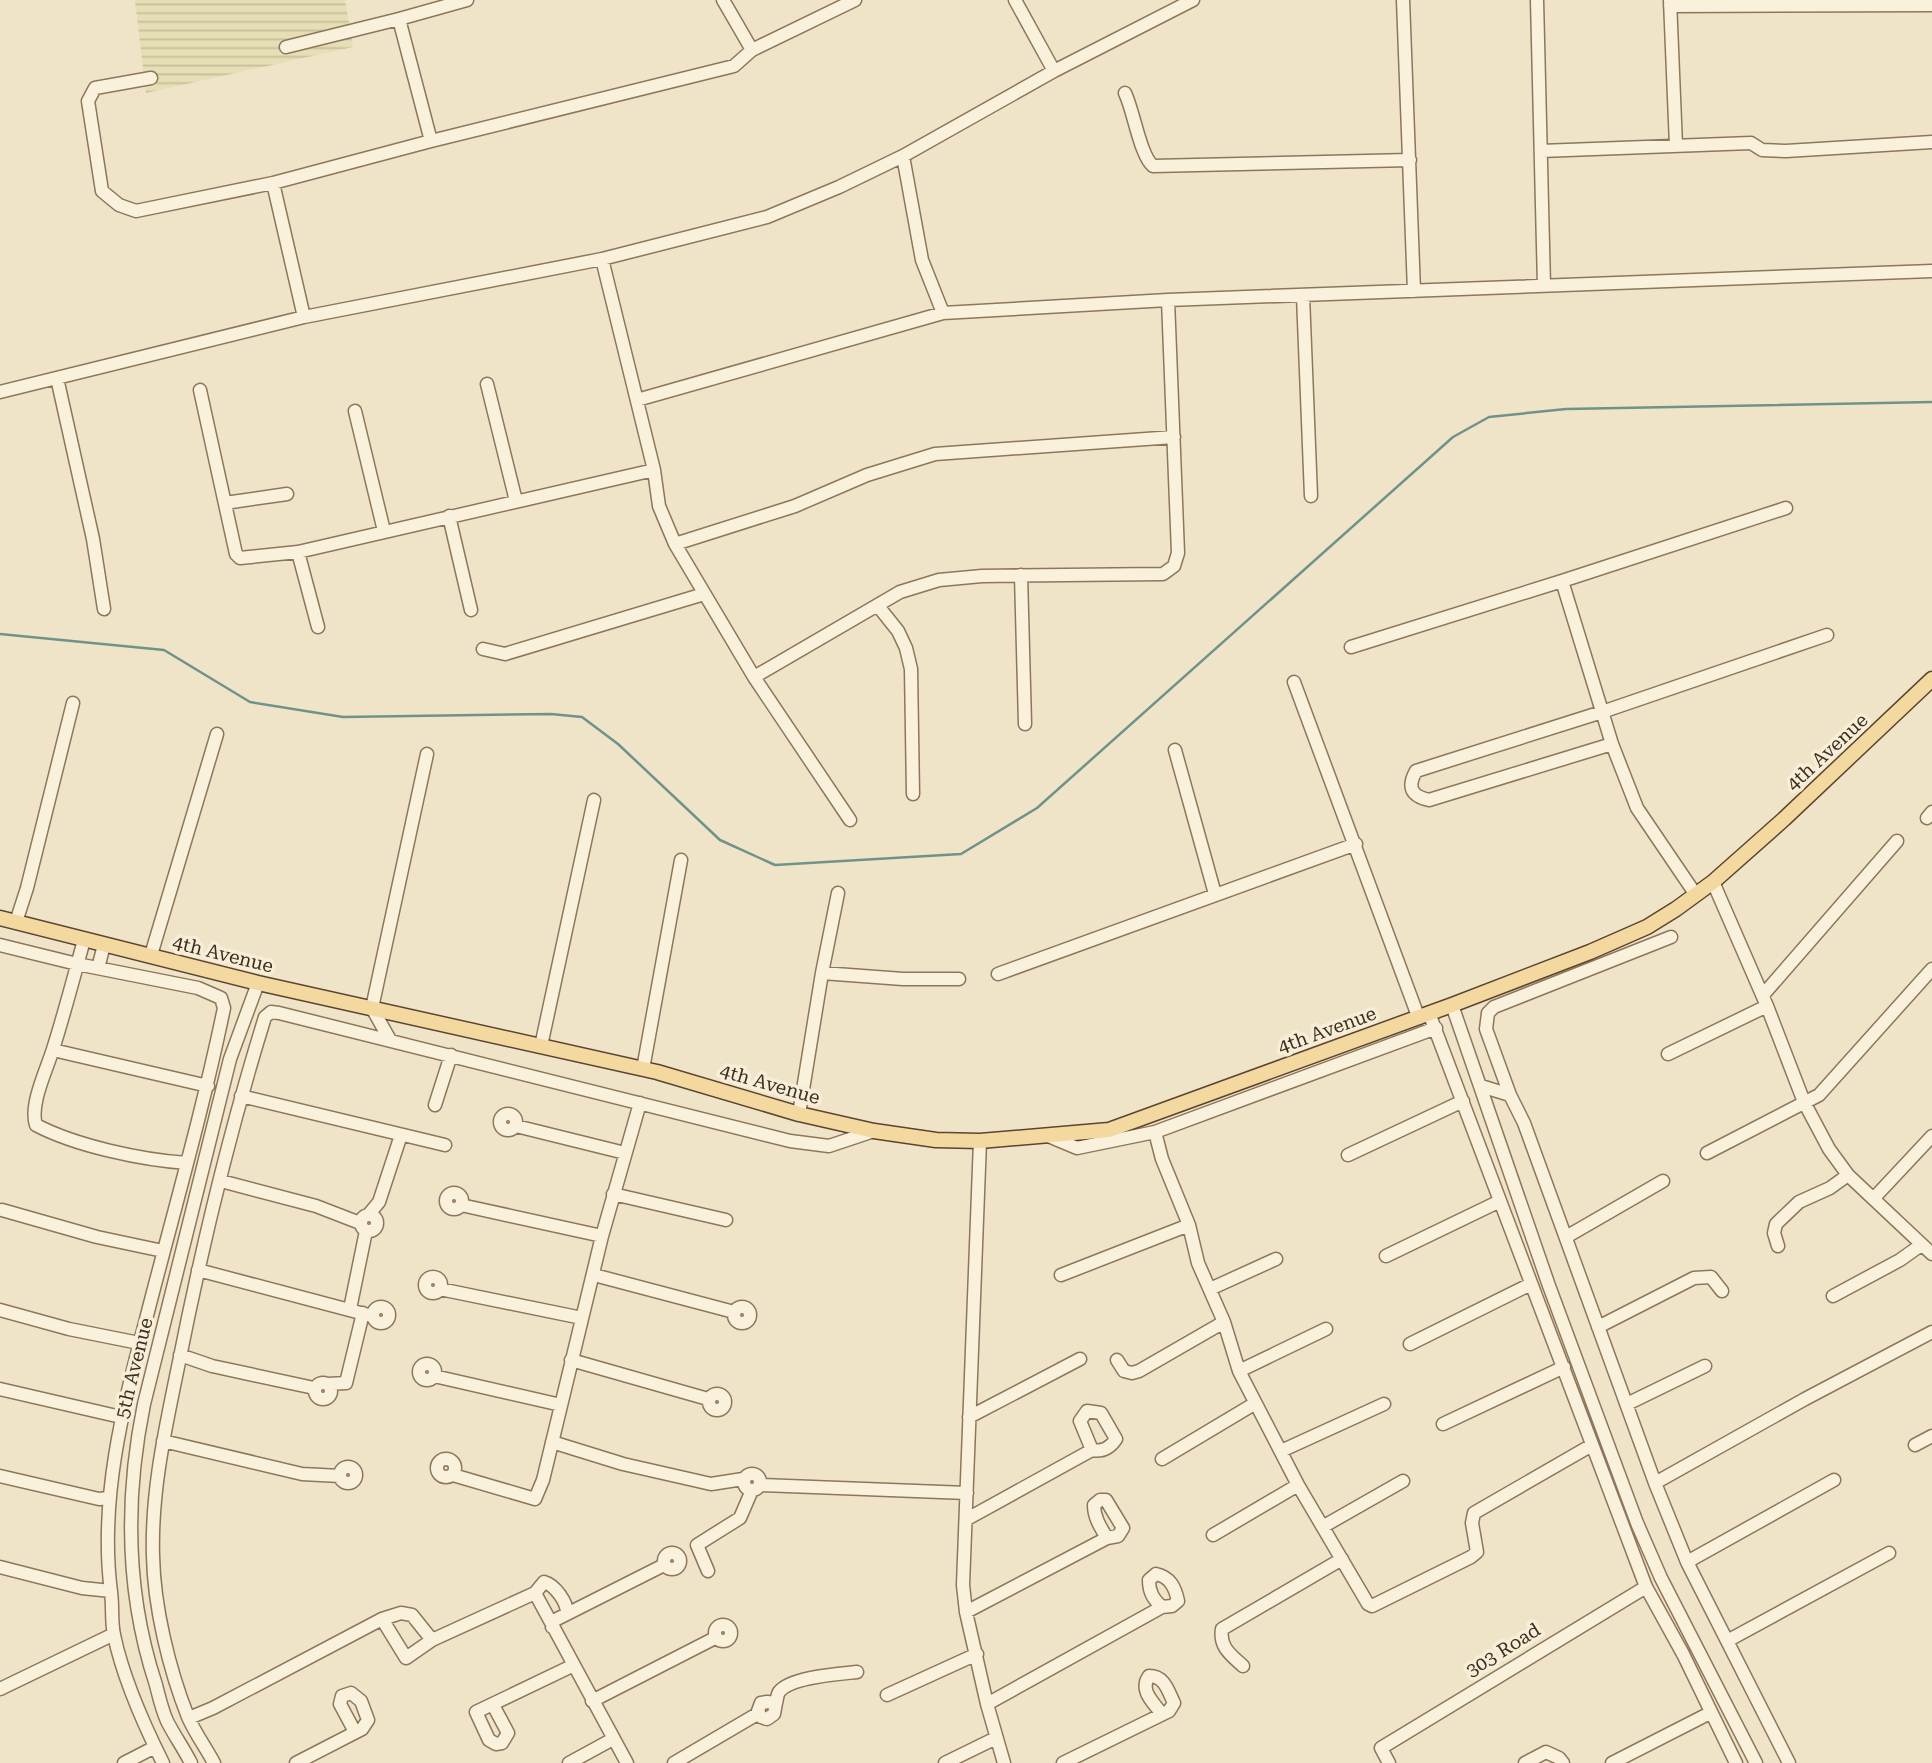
<svg xmlns="http://www.w3.org/2000/svg" width="1932" height="1763" viewBox="0 0 1932 1763" font-family="'Roboto Serif',serif">
<defs>
<pattern id="farmland-rules" width="6" height="5" patternUnits="userSpaceOnUse" patternTransform="scale(1.75)"><rect width="6" height="5" fill="#e6deb5"/><path d="M0 2.5h6" fill="none" stroke="#c6bf9b"/></pattern>
</defs>
<rect width="100%" height="100%" fill="#f0e4c8"/>
<path fill="url(#farmland-rules)" d="M135,0H345L353,47L146,93Z"/>
<g fill="none" stroke-linecap="round" stroke-linejoin="round">
<path stroke="#6f938a" stroke-width="2.5" d="M0,634L164,650L250,702L343,717L551,714L582,717L618,744L720,840L775,865L961,854L1037,808L1453,437L1489,417L1566,409L1932,402"/>
<defs>
<path id="minor" d="M723,0L752,50
M1015,0L1054,71
M1403,0L1414,291
M1537,0L1544,286
M1670,0L1676,146
M1670,6L1932,5
M286,47L399,19
M151,78L95,88L88,101L102,191L119,205L136,211L273,183L431,141L734,66L752,50L855,0
M1125,93C1134,112 1140,155 1153,166L1410,160
M431,141L399,19L467,0
M1541,151L1751,143L1762,150L1786,151L1932,142
M903,156L922,260L943,313
M273,183L304,317
M602,259L654,470L659,506L675,544L754,677L850,820
M1303,296L1311,496
M57,378L93,539L104,609
M487,384L516,501
M200,390L236,554L240,558L298,552L654,470
M0,392L304,317L602,259L767,217L839,187L903,156L1054,71L1193,0
M637,400L943,313L1168,300L1932,271
M355,411L384,531
M225,503L287,494
M449,516L471,610
M675,544L795,506L867,475L935,454L1174,437
M298,552L318,627
M1021,575L1025,724
M1562,581L1612,744L1637,808L1696,895
M878,606L898,631L906,648L911,669L913,794
M1351,647L1562,581L1786,508
M483,649L505,654L704,594
M754,677L900,592L939,580L982,576L1163,574L1174,566L1178,553L1168,300
M1294,682L1418,1016
M1612,744L1429,800C1411,796 1407,787 1416,771L1602,712L1827,635
M1175,750L1215,894
M1927,818L1932,812
M1713,882L1767,1006L1804,1102L1829,1149L1848,1175L1932,1254
M16,922L27,888L73,703
M1671,937L1494,1007L1488,1013L1486,1029L1510,1095L1524,1123L1655,1483L1687,1562L1789,1763
M84,940C74,976 65,1011 54,1046C48,1067 29,1104 36,1125C76,1146 142,1160 187,1163
M0,945L77,964L198,988L221,998L224,1008C204,1105 177,1200 152,1296C127,1393 98,1492 111,1592C113,1606 111,1621 114,1635C123,1678 143,1723 163,1763
M151,955L217,734
M98,968L104,945
M822,973L903,979H959
M998,974L1356,844
M1763,995L1897,841
M1452,1005L1548,1283L1637,1523L1661,1578L1756,1763
M1429,1013L1646,1587L1683,1654L1736,1763
M390,1040L372,1008L427,754
M541,1046L594,800
M53,1050L208,1086
M1668,1054L1767,1006
M643,1069L681,860
M1481,1086L1510,1095
M241,1096L445,1145
M435,1105L451,1055
M500 1122a8 8 0 1 1 16 0a8 8 0 1 1-16 0Z
M799,1114L822,973L838,893
M516,1126L625,1153
M1155,1132L1162,1159L1189,1225L1198,1263L1224,1322L1239,1371L1298,1485L1368,1604L1372,1606L1471,1557L1477,1552L1472,1523L1474,1513L1592,1445
M1046,1135L1077,1148L1155,1132L1436,1028
M980,1141L963,1585L966,1612L987,1704L1004,1763
M1707,1153L1819,1095L1932,969
M1348,1155L1463,1101
M221,1181L316,1206L360,1223
M446 1201a8 8 0 1 1 16 0a8 8 0 1 1-16 0Z
M613,1194L726,1220
M1874,1198L1932,1136
M461,1205L602,1236
M2,1210L97,1237L163,1251
M369,1214L379,1202L401,1135
M361 1223a8 8 0 1 1 16 0a8 8 0 1 1-16 0Z
M1566,1237L1663,1181
M1778,1246L1774,1233L1776,1224L1799,1202L1830,1188L1848,1175
M1386,1256L1500,1201
M198,1270L372,1316
M594,1275L734,1312
M1061,1275L1189,1225
M425 1285a8 8 0 1 1 16 0a8 8 0 1 1-16 0Z
M440,1289L582,1318
M1210,1289L1276,1259
M1833,1296L1900,1260L1921,1245
M734 1315a8 8 0 1 1 16 0a8 8 0 1 1-16 0Z
M373 1315a8 8 0 1 1 16 0a8 8 0 1 1-16 0Z
M350,1309L366,1231
M0,1310L69,1329L139,1343
M1598,1327L1694,1278L1711,1277L1722,1291
M1410,1344L1531,1284
M180,1355L212,1366L314,1388
M571,1360L708,1399
M1117,1360L1124,1371L1132,1373L1139,1371L1224,1322
M419 1372a8 8 0 1 1 16 0a8 8 0 1 1-16 0Z
M1239,1371L1326,1329
M434,1376L561,1405
M315 1391a8 8 0 1 1 16 0a8 8 0 1 1-16 0Z
M328,1384L346,1383L363,1313
M0,1389L121,1417
M709 1402a8 8 0 1 1 16 0a8 8 0 1 1-16 0Z
M1627,1404L1705,1366
M969,1417L1080,1359
M1443,1424L1564,1367
M163,1441L302,1474L340,1476
M552,1442L623,1464L711,1484L743,1479
M1915,1445L1932,1436
M1281,1451L1384,1404
M437 1468a9 9 0 1 1 18 0a9 9 0 1 1-18 0Z
M1162,1459L1254,1404
M340 1475a8 8 0 1 1 16 0a8 8 0 1 1-16 0Z
M744 1482a8 8 0 1 1 16 0a8 8 0 1 1-16 0Z
M453,1475L535,1499L543,1480L602,1236L640,1103
M0,1476L99,1499L108,1498
M1655,1483L1805,1399L1932,1332
M760,1485L967,1493
M967,1519L1092,1450C1103,1452 1110,1448 1116,1439L1101,1413L1087,1411L1080,1421L1092,1450
M1324,1526L1403,1481
M1213,1535L1298,1485
M664 1561a8 8 0 1 1 16 0a8 8 0 1 1-16 0Z
M1687,1562L1834,1480
M0,1567L82,1588L111,1591
M708,1571L697,1545L740,1518L752,1490
M535,1593L627,1763
M966,1612L1107,1538L1118,1536L1123,1528L1106,1500H1100L1094,1505C1094,1518 1101,1528 1107,1538
M382,1619L406,1658L432,1640L535,1593L544,1582C555,1585 567,1602 567,1613
M715 1633a8 8 0 1 1 16 0a8 8 0 1 1-16 0Z
M552,1627L555,1620L664,1565
M1727,1641L1889,1553
M1243,1666C1231,1655 1219,1647 1222,1629L1342,1559
M0,1689L114,1634
M887,1695L977,1654
M592,1701L715,1638
M767,1702L776,1703L774,1714L767,1719L761,1717L758,1711L761,1703Z
M776,1703C777,1700 777,1695 779,1692C790,1677 838,1674 857,1672
M987,1704L1162,1607L1172,1606L1178,1601C1175,1587 1170,1577 1156,1574L1149,1580C1149,1592 1153,1599 1162,1607
M493,1705L508,1733L502,1743L496,1744L489,1740L476,1712L574,1665
M189,1718L213,1708L382,1619L401,1613L412,1615L432,1640
M124,1763L155,1747
M191,1763C184,1749 174,1735 167,1721C162,1710 159,1697 156,1685C126,1594 125,1497 144,1404L230,1059L258,983
M214,1763C206,1748 195,1733 188,1717C169,1669 154,1607 153,1556C151,1490 166,1426 179,1362C202,1246 230,1130 265,1017L271,1012L279,1013L790,1141L829,1146L874,1131
M296,1763L362,1729L368,1720L361,1701L351,1693L342,1696L340,1704L355,1732
M569,1763L613,1739
M674,1763L759,1713
M945,1763L996,1738
M1063,1763L1169,1711L1174,1703C1168,1691 1165,1676 1149,1676C1139,1690 1153,1702 1161,1713
M1389,1763L1381,1748L1646,1587
M1525,1763L1546,1752L1559,1758L1563,1763
M1612,1763L1710,1713"/>
<path id="major" d="M0,918L258,983L657,1072L799,1114L874,1131L936,1140L980,1141L1109,1130L1452,1005L1590,952L1647,927L1676,909L1713,882L1784,819L1932,679"/>
</defs>
<use href="#minor" stroke="#8d765c" stroke-width="15"/>
<use href="#major" stroke="#5b4430" stroke-width="17"/>
<use href="#minor" stroke="#faf1dc" stroke-width="12"/>
<use href="#major" stroke="#f3d9a0" stroke-width="14"/>
</g>
<g text-anchor="middle" dominant-baseline="central" stroke-width="7" stroke-linejoin="round" paint-order="stroke">
<g font-size="19" fill="#3d2e20" stroke="#f7eed8">
<text transform="translate(1827 752) rotate(-43)">4th Avenue</text>
<text transform="translate(223 954) rotate(14)">4th Avenue</text>
<text transform="translate(1327 1030) rotate(-20)">4th Avenue</text>
<text transform="translate(770 1084) rotate(16)">4th Avenue</text>
<text transform="translate(134 1368) rotate(-76)">5th Avenue</text>
<text transform="translate(1503 1650) rotate(-32)">303 Road</text>
</g>
</g>
</svg>
